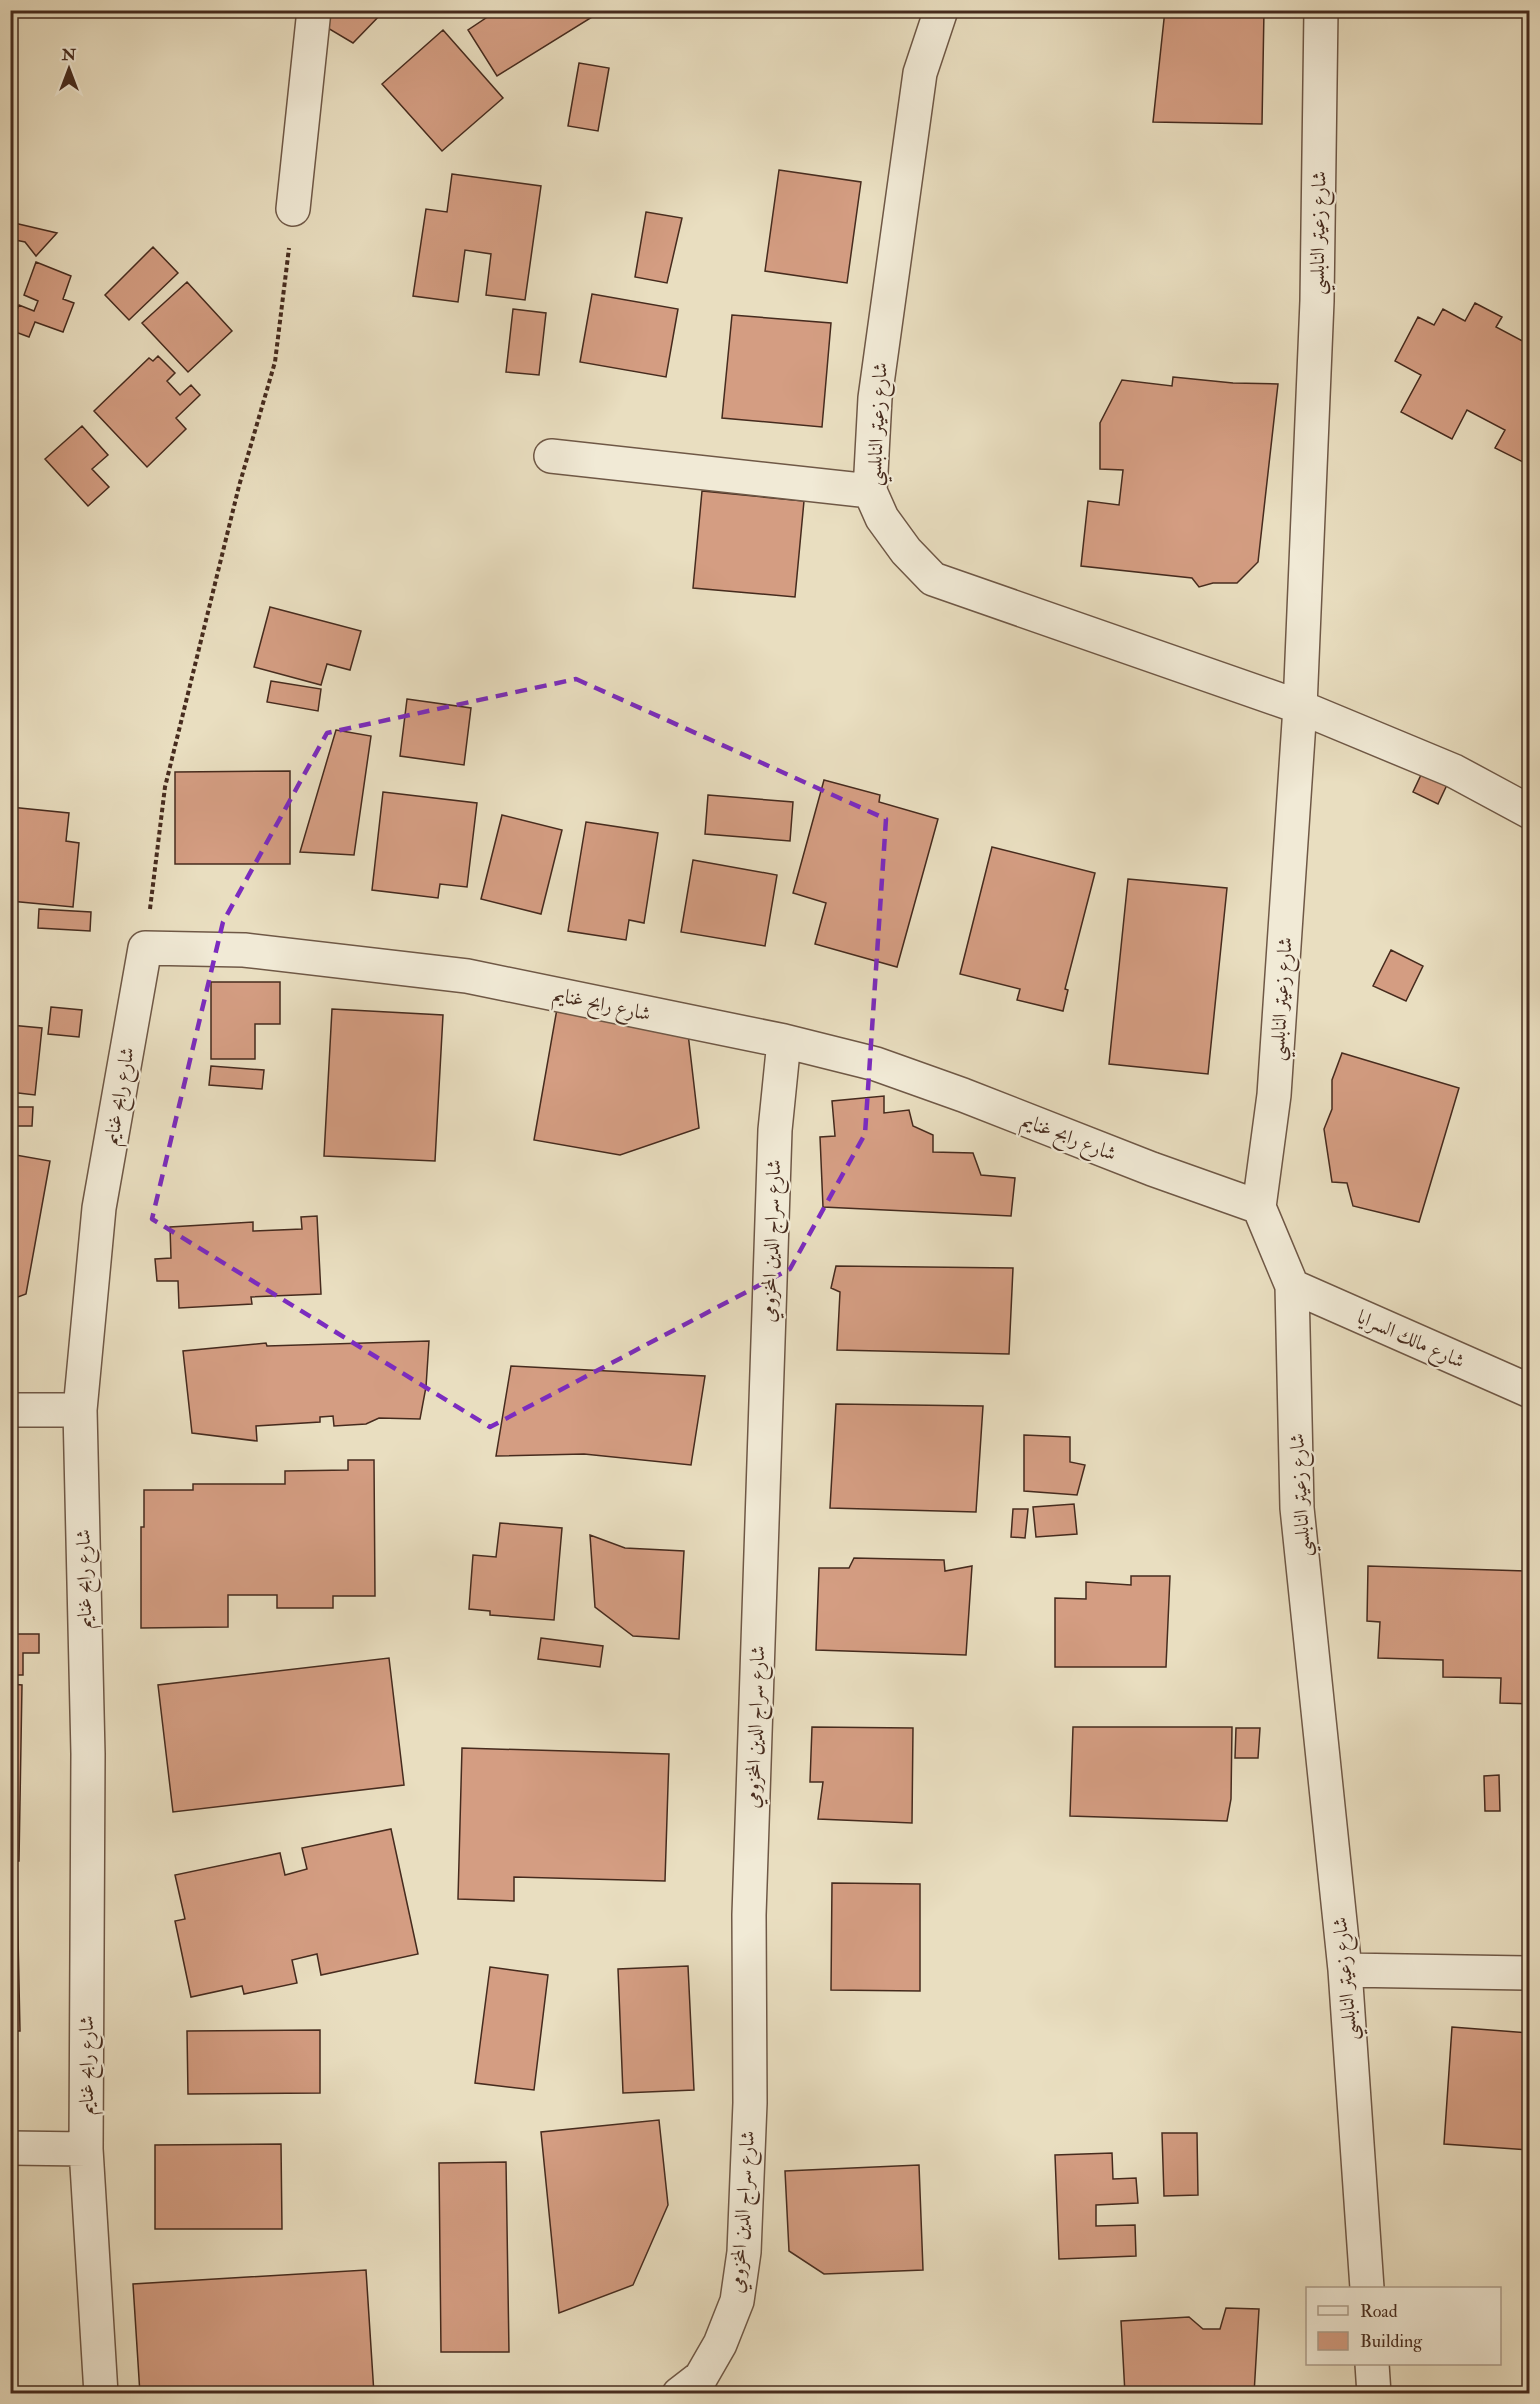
<svg xmlns="http://www.w3.org/2000/svg" width="1540" height="2404" viewBox="0 0 1540 2404" font-family="'IM FELL Double Pica',Amiri,serif">
<rect width="100%" height="100%" fill="#e9dec0"/>
<filter id="stains"><feTurbulence type="fractalNoise" baseFrequency=".00333" numOctaves="4"/><feColorMatrix values="0 0 0 0 .2 0 0 0 0 .09 0 0 0 0 .02 0 0 0 .5 -.17"/></filter>
<radialGradient id="worn" r=".72"><stop offset=".6" stop-color="#630" stop-opacity="0"/><stop offset="1" stop-color="#630" stop-opacity=".3"/></radialGradient>
<path fill="#d49d82" stroke="#462b1e" stroke-width="1.5" d="M334,10H385L353,43L326,27Z
M498,10H595L597,14L497,76L468,30Z
M797,10H829V16L796,13Z
M1165,10H1264L1262,124L1153,122Z
M443,30L503,98L442,151L382,84Z
M579,63L609,68L598,131L568,126Z
M779,170L861,182L847,283L765,271Z
M452,174L541,186L525,300L486,295L491,254L465,250L458,302L413,296L426,209L447,212Z
M646,212L682,218L667,283L635,277Z
M10,222L57,233L36,256L25,242L10,239Z
M153,247L178,273L129,320L105,295Z
M36,262L71,276L63,299L74,303L63,332L35,322L29,337L10,330V327L19,305L34,311L38,301L24,295Z
M187,282L232,331L188,372L142,323Z
M592,294L678,309L666,377L580,362Z
M1475,303L1502,317L1496,327L1530,345V459L1527,464L1495,448L1505,430L1467,410L1452,439L1401,412L1421,375L1395,361L1418,317L1434,325L1443,309L1465,321Z
M513,309L546,313L539,375L506,372Z
M732,315L831,323L822,427L722,418Z
M158,356L175,373L167,381L180,395L191,385L200,395L176,418L186,429L147,467L94,411L149,358L153,361Z
M1173,377L1233,383L1278,384L1258,562L1237,583H1213L1199,587L1192,578L1081,566L1088,501L1119,505L1123,470L1100,469V423L1122,380L1172,386Z
M82,426L108,455L92,469L109,487L88,506L45,459Z
M702,491L804,501L795,597L693,588Z
M270,607L361,631L350,670L327,664L321,685L254,667Z
M271,681L321,689L318,711L267,702Z
M407,699L471,708L464,765L400,756Z
M336,730L371,736L354,855L300,852Z
M1428,760L1453,772L1438,804L1413,792Z
M290,771V864H175V772Z
M824,780L880,795L879,802L938,819L897,967L815,944L826,903L793,893Z
M383,792L477,803L467,887L440,884L438,898L372,890Z
M708,795L793,802L790,841L705,834Z
M10,807L69,813L66,841L79,843L73,907L10,901Z
M502,815L562,830L541,914L481,899Z
M586,822L658,833L644,923L629,920L626,940L568,931Z
M992,847L1095,873L1065,989L1068,990L1063,1011L1017,1000L1020,989L960,974Z
M693,860L777,875L765,946L681,932Z
M1128,879L1227,888L1208,1074L1109,1064Z
M39,909L91,912L90,931L38,928Z
M1391,950L1423,966L1406,1001L1373,986Z
M211,982H280V1024H255V1059H211Z
M558,1003L687,1025L699,1128L620,1155L534,1140Z
M51,1007L82,1010L79,1037L48,1034Z
M332,1009L443,1015L435,1161L324,1156Z
M10,1025L42,1028L35,1095L10,1092Z
M1342,1053L1459,1088L1419,1222L1353,1206L1347,1183L1332,1182L1324,1129L1332,1109V1080Z
M211,1066L264,1070L262,1089L209,1085Z
M884,1096V1113L909,1110L913,1126L933,1135V1152L973,1153L981,1175L1015,1178L1011,1216L823,1207L820,1137L835,1136L832,1101Z
M14,1107H33L32,1126H13Z
M10,1154L50,1161L26,1294L10,1300Z
M317,1216L321,1294L251,1297L252,1304L179,1308L178,1281H157L155,1259L171,1258L170,1227L253,1222V1231L302,1229L301,1217Z
M836,1266L1013,1268L1009,1354L837,1350L840,1292L831,1288Z
M429,1341L426,1387L420,1419L379,1418L366,1424L334,1426L333,1416L320,1417V1422L256,1426L257,1441L192,1433L183,1351L266,1343L267,1346Z
M511,1366L705,1376L691,1465L584,1454L496,1456Z
M836,1404L983,1406L976,1512L830,1508Z
M1024,1435L1070,1437V1462L1085,1465L1077,1495L1024,1491Z
M348,1460H374L375,1596H333V1608H277V1595H228V1627L141,1628V1527H144V1490H193V1484H285V1471L348,1470Z
M1074,1504L1077,1534L1036,1537L1033,1507Z
M1013,1509H1028L1025,1538L1011,1537Z
M500,1523L562,1528L554,1620L490,1615V1611L469,1609L473,1555L496,1557Z
M590,1535L625,1548L684,1551L679,1639L633,1636L595,1607Z
M10,1538H15L12,1609H10Z
M854,1558L944,1560L945,1571L972,1566L966,1655L816,1650L819,1568H849Z
M1368,1566L1530,1571V1704L1500,1703L1501,1678L1443,1677V1660L1378,1658L1380,1622L1367,1621Z
M1131,1576H1170L1166,1667H1055V1598L1086,1599V1582L1131,1585Z
M10,1634H39V1653H23V1675H10Z
M541,1638L603,1646L600,1667L538,1659Z
M389,1658L404,1785L173,1812L158,1685Z
M10,1684L22,1685L19,1861H10Z
M812,1727L913,1728L912,1823L818,1819L823,1782H810Z
M1073,1727H1232L1231,1799L1227,1821L1070,1816Z
M1236,1728H1260L1258,1758H1235Z
M462,1748L669,1754L665,1881L514,1877V1901L458,1899Z
M1499,1775L1500,1811H1485L1484,1776Z
M391,1829L418,1954L321,1975L317,1954L292,1960L297,1983L244,1994L242,1986L191,1997L175,1921L185,1919L175,1875L280,1853L285,1875L307,1869L302,1848Z
M832,1883L920,1884V1991L831,1990Z
M10,1890H17L20,2031H10Z
M688,1966L694,2090L623,2093L618,1969Z
M490,1967L548,1975L534,2090L475,2083Z
M1452,2027L1530,2033V2150L1444,2144Z
M320,2030V2093L188,2094L187,2031Z
M659,2120L668,2205L633,2285L559,2313L541,2132Z
M1162,2133H1197L1198,2195L1164,2196Z
M281,2144L282,2229H155V2145Z
M1112,2153L1113,2179L1136,2178L1138,2203L1096,2205V2226L1135,2225L1136,2256L1059,2259L1055,2155Z
M506,2162L509,2352H441L439,2163Z
M919,2165L923,2270L824,2274L789,2251L785,2171Z
M10,2171H13L10,2222Z
M366,2270L374,2394H140L133,2284Z
M1226,2308L1259,2309L1254,2394H1125L1121,2321L1189,2317L1203,2329H1220Z"/>
<g fill="none" stroke-linecap="round" stroke-linejoin="round">
<defs>
<path id="street" d="M941,10L920,73L875,398L870,491L882,518L906,551L933,579L1300,707L1454,771L1530,812
M1321,10L1317,301L1300,707L1274,1095L1259,1207L1292,1286L1297,1508L1345,1970L1367,2288
M293,209L314,10
M551,456L870,491
M1292,1286L1530,1391
M10,1410H80
M1345,1970L1530,1973
M10,2148L86,2149
M1372,2364L1374,2394
M101,2394L86,2149L88,1754L80,1410L99,1208L145,948L244,950L467,976L784,1041L876,1064L963,1095L1152,1169L1259,1207
M679,2394L701,2377L720,2344L737,2301L744,2252L750,2103L749,1915L775,1130L784,1041"/>
</defs>
<use href="#street" stroke="#6f5846" stroke-width="36"/>
<path stroke="#462b1e" stroke-width="4" stroke-dasharray="4.5 3" stroke-linecap="butt" d="M150,909L165,787L239,486L275,362L289,248"/>
<use href="#street" stroke="#f1ead6" stroke-width="33"/>
</g>
<path fill="none" stroke="#7b2cbf" stroke-width="4.5" stroke-dasharray="12 8" stroke-linejoin="round" d="M576,679L886,819L865,1134L790,1269L490,1427L152,1219L223,922L327,733Z"/>
<g text-anchor="middle" dominant-baseline="central" stroke-width="4.5" stroke-linejoin="round" paint-order="stroke">
<g font-size="20" fill="#462b1e" stroke="#f1ead6">
<text transform="translate(1318 233) rotate(-89)">شارع زعيتر النابلسي</text>
<text transform="translate(877 424) rotate(-87)">شارع زعيتر النابلسي</text>
<text transform="translate(1281 999) rotate(-86)">شارع زعيتر النابلسي</text>
<text transform="translate(602 1004) rotate(12)">شارع رابح غنايم</text>
<text transform="translate(119 1096) rotate(-80)">شارع رابح غنايم</text>
<text transform="translate(1069 1137) rotate(21)">شارع رابح غنايم</text>
<text transform="translate(771 1241) rotate(-88)">شارع سراج الدين المخزومي</text>
<text transform="translate(1411 1339) rotate(24)">شارع مالك السرايا</text>
<text transform="translate(1300 1495) rotate(-93)">شارع زعيتر النابلسي</text>
<text transform="translate(84 1579) rotate(-91)">شارع رابح غنايم</text>
<text transform="translate(755 1727) rotate(-88)">شارع سراج الدين المخزومي</text>
<text transform="translate(1345 1979) rotate(-95)">شارع زعيتر النابلسي</text>
<text transform="translate(86 2065) rotate(-90)">شارع رابح غنايم</text>
<text transform="translate(742 2212) rotate(-86)">شارع سراج الدين المخزومي</text>
</g>
</g>
<rect width="1540" height="2404" fill="none" stroke="#e9dec0" stroke-width="36"/>
<rect x="12" y="12" width="1516" height="2380" fill="none" stroke="#462b1e" stroke-width="3"/>
<rect x="18" y="18" width="1504" height="2368" fill="none" stroke="#462b1e" stroke-width="1.5"/>
<rect x="1306" y="2287" width="195" height="78" fill="#f1ead6" stroke="#ad9e8c" stroke-width="1.5"/>
<rect x="1318" y="2306" width="30" height="9" fill="#f1ead6" stroke="#ad9e8c" stroke-width="1.5"/>
<text x="1360" y="2317" font-size="18" fill="#462b1e">Road</text>
<rect x="1318" y="2332" width="30" height="18" fill="#d49d82" stroke="#ad9e8c" stroke-width="1.5"/>
<text x="1360" y="2347" font-size="18" fill="#462b1e">Building</text>
<g transform="translate(69 69)" stroke="#f1ead6" stroke-width="4.5" paint-order="stroke">
<path d="M0-4.5L10 22L0 15L-10 22Z" fill="#462b1e"/>
<text y="-9" font-size="16" font-weight="bold" text-anchor="middle" fill="#462b1e">N</text>
</g>
<rect width="100%" height="100%" filter="url(#stains)"/>
<rect width="100%" height="100%" fill="url(#worn)"/>
</svg>
